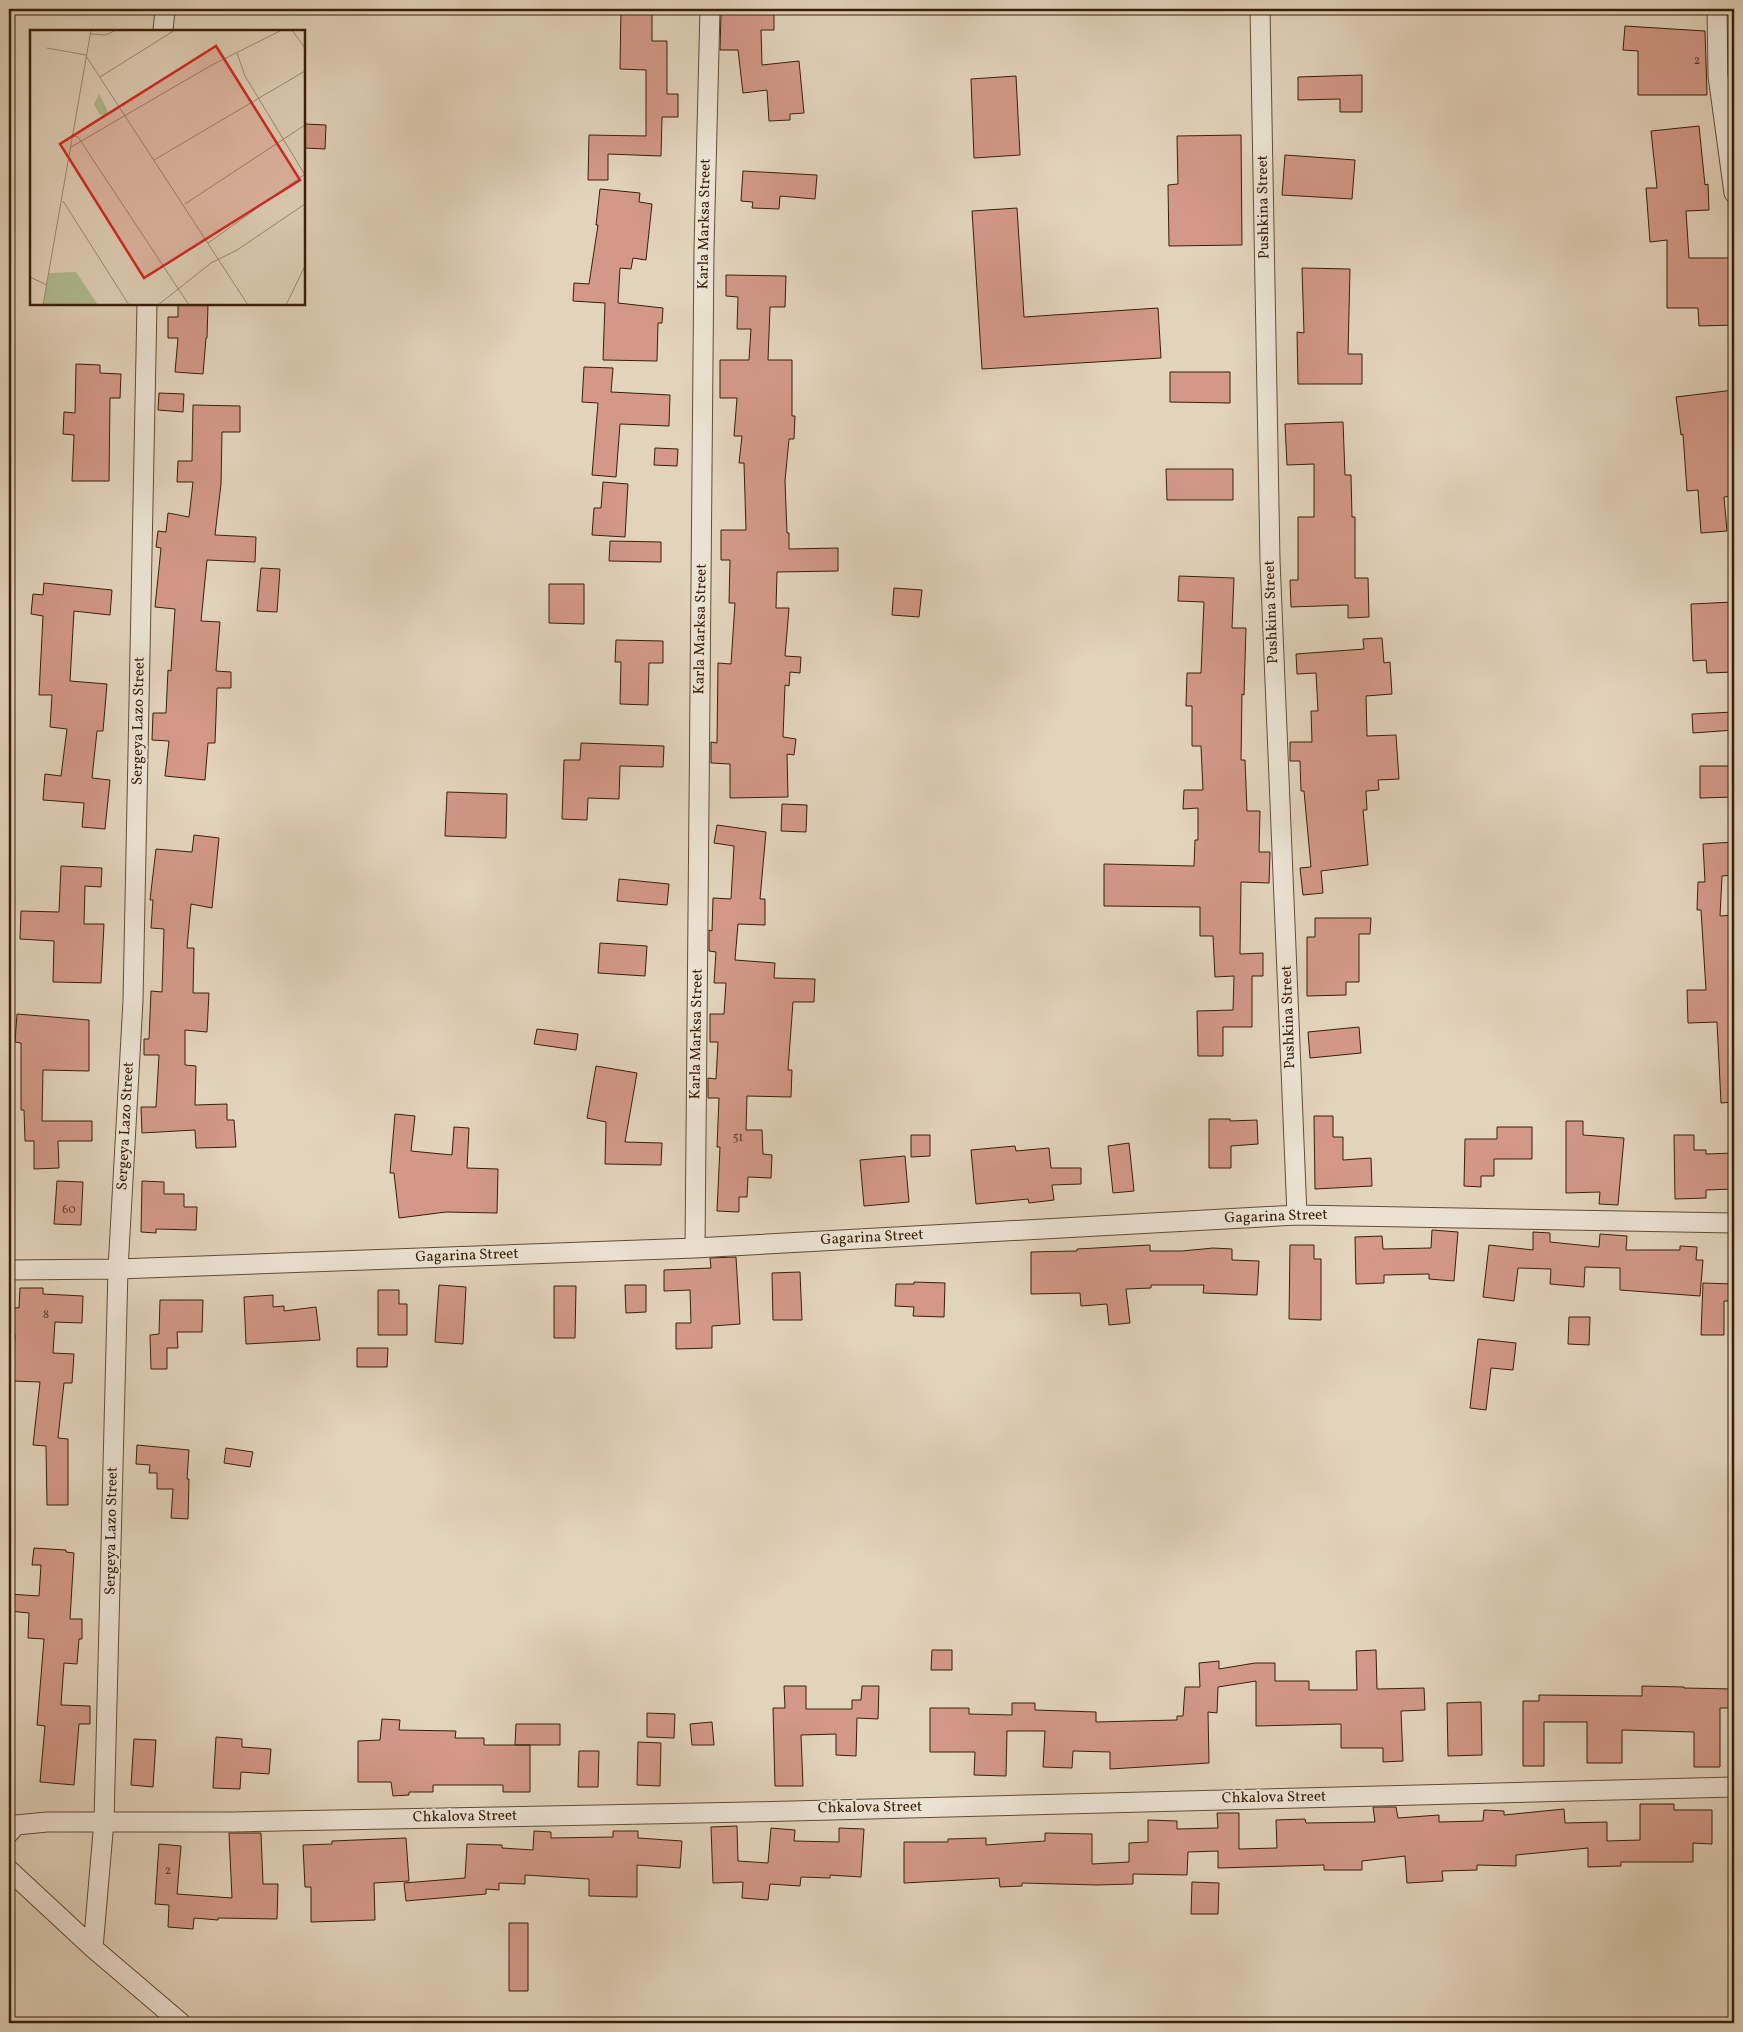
<svg xmlns="http://www.w3.org/2000/svg" width="1743" height="2032" viewBox="0 0 1743 2032" font-family="Vollkorn,serif">
<rect width="100%" height="100%" fill="#e2d3bb"/>
<filter id="stains"><feTurbulence type="fractalNoise" baseFrequency=".004" numOctaves="4"/><feColorMatrix values="0 0 0 0 .2 0 0 0 0 .09 0 0 0 0 .02 0 0 0 .5 -.17"/></filter>
<radialGradient id="worn" r=".72"><stop offset=".6" stop-color="#630" stop-opacity="0"/><stop offset="1" stop-color="#630" stop-opacity=".3"/></radialGradient>
<path fill="#d39888" stroke="#392008" d="M621,9H652V41H667V94H678V117H662L661,156L608,154V180H588L589,135L646,136V70L620,69Z
M721,12H774V30H761L762,65L799,61L804,113L790,114V120L769,121L767,90L743,93L738,50H720Z
M1625,26L1705,31L1707,95H1638V51L1623,50Z
M1729,32H1734V56H1729Z
M1362,75V112H1340V99L1298,100V77Z
M1016,76L1020,155L974,158L971,79Z
M305,124L326,125L325,149L304,148Z
M1699,126L1705,185L1708,184L1709,210L1686,211L1689,258H1732V303H1734V325L1699,326L1698,308H1667V240L1650,242L1646,188H1657L1651,131Z
M1241,135L1242,245L1169,246L1168,185L1178,184L1177,136Z
M1285,155L1355,160L1352,199L1282,195Z
M743,171L817,175L815,199L780,196L779,209L752,208L753,202L741,201Z
M600,189L640,193L639,202L652,204L646,260L633,258L631,269L620,268L618,303L663,308L662,323H658L657,361L603,360L605,303L573,301L574,283L589,284L598,225H596Z
M1017,208L1024,317L1158,308L1161,358L982,369L972,211Z
M1302,268L1350,269L1348,354H1362V384H1298L1297,332L1304,333Z
M726,275L786,276L785,307H770L768,360H792V416H795L794,439H789L785,481L787,533H789V549L838,548V571L777,572L776,608H789L785,656L801,657L800,673L790,672L789,686L785,685L783,737L796,739L794,755L787,754L788,797L730,798V764L711,763V742L717,743L718,663L731,664L735,603H729L730,560H721V530H746L744,463H739L742,436H734L737,398H720V360H749L751,329H737L738,297L726,296Z
M178,304H208L207,338H206L203,374L175,372L178,338H168V317H178Z
M76,364L100,365V373L121,374L120,398H110L109,481H72L74,435L63,434L64,412L75,413Z
M584,367L613,368L611,392L670,395L669,426L620,424L616,477L592,475L598,403L582,402Z
M1170,372H1230V403L1170,402Z
M1734,390V496L1724,497L1727,531L1701,533L1698,490L1687,491L1683,434L1681,435L1676,397Z
M159,393L184,394L183,412L158,410Z
M193,405L240,406V432H222L221,484L215,535L256,537L255,562L207,560L201,621L220,622L216,671L231,672V688H217L215,743H208L205,780L165,776L169,741L152,740L153,713H166L168,670L171,671L175,609L155,607L161,548L156,547L158,531L166,532L168,513L189,517L193,482H177L178,461H192Z
M1343,422L1345,475H1351L1352,517H1355V578H1368L1369,617L1348,618V605L1291,607L1290,580H1298V517H1314V464L1287,465L1285,424Z
M655,448L678,449L677,466L654,465Z
M1166,469H1233V500H1167Z
M603,482L628,484L625,537L592,535L594,508H601Z
M610,541L661,542V562L609,561Z
M261,568L280,569L277,612L257,611Z
M1179,576L1234,578L1232,628H1246L1244,695L1242,694L1241,760H1245L1247,811H1260L1259,852H1270L1269,883L1241,882L1240,954L1263,953V976H1252V1027H1223V1056H1198L1197,1011L1233,1010L1234,976L1215,977L1213,936H1200V907L1104,906V864L1194,866L1195,840H1198V808L1183,809L1184,790H1203L1201,746H1192V706H1186L1187,673H1201L1204,602L1178,601Z
M44,583L112,590L110,615L74,611L70,681L107,684L103,731H97L92,778L110,780L105,829L82,827L84,803L43,800L45,774L61,776L67,729L50,727L52,695H39L43,616L31,614L33,594L43,595Z
M549,584H584V624L549,623Z
M894,588L922,590L919,617L892,615Z
M1734,602V672L1707,673L1706,660L1693,661L1691,604Z
M1382,638L1384,663L1390,662L1392,694L1366,696L1367,736L1396,735L1399,779L1378,780L1379,790L1366,791L1367,810H1363L1368,865L1321,871L1323,893L1303,895L1300,868L1311,867L1304,791H1301L1300,761H1290V742H1312L1311,711H1318L1316,673L1297,674L1296,654L1364,649L1363,639Z
M616,640L663,641V663H649L648,705L620,704L621,662H615Z
M1734,712V730L1693,733L1692,714Z
M581,743L664,746L663,767L620,766L619,799L588,798L587,820L562,819L564,760H580Z
M1700,766H1734V797L1700,798Z
M447,792L507,794L506,838L445,836Z
M782,804L807,805L806,832L781,831Z
M717,825L766,832L760,899H765V925L738,924L735,960L775,963L774,978L815,979L814,1002H793L788,1070H792L791,1097L747,1096L746,1130H762L763,1154L772,1155L771,1178L748,1177L747,1197H739V1212L717,1211L720,1147H717L719,1098H708V1078L716,1079L718,1042H710V1014H724L726,983H714L716,952L709,951V930L712,931L713,898L731,899L734,846L714,843Z
M194,835L219,838L212,908L191,904L187,948H194L193,993H209L207,1032L185,1030V1065L196,1066L195,1105L227,1104V1120H234L236,1147L196,1148L195,1130L142,1133L141,1107H156L159,1055H144V1039H149L151,991L162,992L164,929L151,928L153,900H150L156,849L192,852Z
M1734,842V875L1722,876L1720,916L1734,915V1102L1721,1103L1717,1022L1688,1023L1687,990H1706L1701,910H1697L1698,882H1705L1703,844Z
M61,866L102,868L101,887L85,886L84,924H104L101,983L53,982L54,941L20,939L21,911L59,912Z
M619,879L669,884L667,905L617,901Z
M1315,918H1371L1370,934H1359V982H1346V995L1307,996V937H1315Z
M600,943L647,946L645,976L598,973Z
M17,1014L89,1020V1071L43,1070L42,1121H92V1141H58L59,1168L34,1169V1141H25L24,1110H21V1043L15,1042Z
M1359,1027L1361,1053L1310,1058L1308,1032Z
M537,1029L578,1034L576,1050L534,1044Z
M596,1066L637,1073L625,1142L662,1143L661,1165L605,1164L606,1122L587,1118Z
M395,1114L415,1116L411,1151L452,1155L454,1127L469,1128L467,1168L498,1169L497,1213L446,1212L399,1218L394,1173H390Z
M1314,1116H1333V1137H1343V1160L1371,1158L1372,1186L1315,1189Z
M1209,1119H1230V1121L1257,1120L1258,1144L1231,1146V1168H1209Z
M1566,1121H1583V1135L1624,1138L1618,1205L1599,1204L1600,1192L1566,1193Z
M1497,1127H1532V1159H1494V1176H1481V1187L1464,1186L1465,1139H1497Z
M911,1135H930V1156L911,1157Z
M1674,1135H1694V1150H1706V1154L1734,1153V1189L1706,1190V1198L1675,1199Z
M1129,1143L1134,1191L1113,1193L1108,1146Z
M1015,1146L1016,1151L1049,1148L1051,1168H1081V1184L1052,1185L1054,1200L1029,1203L1028,1199L976,1204L971,1150Z
M905,1156L909,1202L864,1206L860,1160Z
M57,1181L83,1182L81,1225L54,1224Z
M142,1181L164,1182V1194H184V1207H197L196,1230L156,1229V1233L141,1232Z
M1432,1230L1458,1232L1454,1281L1429,1279V1274L1384,1275V1283L1356,1284L1355,1237L1382,1236L1383,1249L1431,1248Z
M1533,1232L1550,1233V1242L1599,1247L1600,1234L1627,1236L1626,1250H1680V1246L1697,1247L1696,1260H1703L1700,1296L1620,1290V1268L1585,1267L1584,1287L1550,1284L1551,1269L1518,1268L1514,1301L1483,1297L1489,1245L1533,1250Z
M1150,1245V1251H1182L1213,1248L1232,1249V1260L1259,1261L1257,1295L1203,1293L1204,1285H1151V1288L1126,1289L1130,1323L1109,1325L1107,1304L1081,1306L1080,1293L1031,1294V1252L1077,1251V1249Z
M1290,1245H1314V1259H1321V1320L1289,1319Z
M736,1257L740,1324L712,1326V1348L676,1349V1323H691L690,1290L664,1291V1270L711,1268L710,1258Z
M800,1272L802,1320H773L772,1273Z
M914,1282L945,1283L944,1317L913,1316L914,1307L895,1306L896,1284H914Z
M1703,1283L1734,1284V1301H1724V1335H1701Z
M439,1285L466,1287L463,1344L435,1342Z
M625,1285H646V1312L626,1313Z
M554,1286H576L575,1338H554Z
M20,1288H43V1294L83,1296L82,1323L55,1322L53,1353L74,1354L72,1383H64L58,1438L68,1439V1505H47L46,1446L33,1445L40,1382L13,1381L15,1335H9V1307L19,1308Z
M378,1290H399V1304H407V1335H378Z
M273,1295V1307L284,1306V1311L316,1307L320,1340L246,1344L244,1297Z
M160,1300H203L202,1332H177L178,1348H167V1369H151L150,1335L159,1334Z
M1569,1317H1590L1589,1345L1568,1344Z
M1478,1339L1516,1343L1513,1370L1491,1368L1486,1410L1470,1408Z
M357,1348H388L387,1367H357Z
M137,1445L189,1450L187,1479H189L188,1519L171,1518L173,1489H157V1473H149L150,1465L136,1464Z
M226,1448L253,1452L250,1467L224,1463Z
M34,1548L66,1550V1552L74,1553L70,1619H82V1639H79L77,1664L64,1663L61,1705L90,1706V1724H79L74,1785L40,1782L45,1726L37,1725L44,1639L28,1638L29,1613L9,1611V1594L39,1596L41,1565H32Z
M932,1650H952V1670H931Z
M1376,1650L1377,1689L1424,1688L1425,1710L1401,1711L1403,1761L1383,1762V1748H1341V1724L1256,1726V1681L1218,1687L1217,1713L1208,1712L1209,1763L1110,1769V1752L1073,1751L1072,1768L1043,1767L1045,1731H1007L1006,1776L974,1775L975,1752H930V1708H969V1714L1012,1715V1703H1035V1710L1096,1712V1722L1177,1720V1716H1183L1185,1687H1200L1199,1663L1219,1661V1669L1255,1663H1275V1681H1309V1690H1357L1356,1651Z
M784,1686H806V1709H852V1700H861L862,1686H879L878,1719L857,1718L856,1756L836,1755V1734L801,1735L803,1786H775L773,1708H785Z
M1642,1686L1684,1687V1688L1734,1689V1708H1720V1767H1694V1732L1622,1730V1763H1587V1722H1544V1766H1523V1701H1539V1695L1642,1696Z
M1481,1702L1482,1755L1448,1756L1447,1703Z
M647,1713L675,1714L674,1738L647,1737Z
M382,1719L400,1720L399,1730L456,1731L455,1738H484V1745H530V1792H503V1785H433V1792H409V1795L393,1796L391,1782H358V1741L380,1740Z
M712,1722L714,1745H692L690,1724Z
M516,1724H560V1745H515Z
M216,1737L242,1739V1747L271,1749L269,1774L241,1772L240,1789L213,1788Z
M134,1739L156,1740L153,1787L131,1785Z
M638,1742L661,1743L660,1786L637,1785Z
M579,1751H599L598,1787H578Z
M1640,1804H1674V1810H1712V1844L1693,1843V1862H1621V1866L1588,1867V1848L1516,1855V1866L1477,1865V1870L1442,1871L1443,1881L1407,1883L1405,1856L1362,1861V1870H1324V1865L1218,1868V1851L1188,1852L1187,1875L1133,1874V1884L1097,1885L1022,1883V1886L1000,1887L999,1878L904,1883V1842H948V1839L986,1838V1845L1045,1841V1833L1092,1834V1864L1129,1862V1843L1148,1842V1820L1177,1821V1829L1218,1828L1217,1813H1239V1849L1277,1848L1276,1820L1305,1819L1306,1823L1375,1822L1373,1807H1396L1398,1818L1439,1815V1822L1483,1821L1484,1810L1504,1811V1815L1564,1809L1565,1823L1607,1822V1841L1640,1840Z
M737,1826L738,1861L768,1863L771,1828L795,1830L794,1841L839,1842V1828L864,1829L861,1877L830,1875V1878L801,1877L800,1886L770,1884L768,1900L742,1898L743,1882L713,1883L711,1827Z
M534,1831L551,1832V1838L613,1837V1831H638V1838L682,1841L680,1868L637,1865V1897L589,1896V1879L525,1875V1884L499,1883V1890L486,1889V1894L406,1901L404,1883L465,1878L467,1844L502,1845V1848L533,1850Z
M229,1833H261L263,1884H278L277,1919L218,1918V1920L194,1918L193,1929L168,1927L169,1905L155,1904L159,1844L181,1846L177,1894L232,1898Z
M406,1838L409,1881L374,1883L375,1920L311,1922V1887H305L303,1845L332,1844V1841Z
M1192,1882L1219,1883L1218,1914H1191Z
M509,1923H528V1991H509Z"/>
<g fill="none" stroke-linecap="round" stroke-linejoin="round">
<defs>
<path id="minor" d="M1260,9L1270,560L1297,1215
M1717,9L1718,76L1734,193
M163,31L165,9
M695,1248L704,249L710,9
M9,1270L118,1269L695,1248L1297,1215L1734,1223
M9,1833L16,1825L47,1822H233L749,1812L1734,1787
M9,1870L93,1948L181,2023
M93,1948L104,1821L118,1269L133,1001L147,304"/>
</defs>
<use href="#minor" stroke="#634d35" stroke-width="21"/>
<use href="#minor" stroke="#ece2d3" stroke-width="19"/>
</g>
<g text-anchor="middle" dominant-baseline="central" stroke-width="4" stroke-linejoin="round" paint-order="stroke">
<g font-size="12" fill="#603e28">
<text x="1697" y="61">2</text>
<text x="738" y="1138">51</text>
<text x="69" y="1210">60</text>
<text x="46" y="1315">8</text>
<text x="168" y="1871">2</text>
</g>
<g font-size="15" fill="#392008" stroke="#ece2d3">
<text transform="translate(1264 207) rotate(-91)">Pushkina Street</text>
<text transform="translate(705 224) rotate(-89)">Karla Marksa Street</text>
<text transform="translate(1272 612) rotate(-92)">Pushkina Street</text>
<text transform="translate(701 629) rotate(-89)">Karla Marksa Street</text>
<text transform="translate(139 721) rotate(-89)">Sergeya Lazo Street</text>
<text transform="translate(1289 1017) rotate(-92)">Pushkina Street</text>
<text transform="translate(697 1034) rotate(-89)">Karla Marksa Street</text>
<text transform="translate(126 1126) rotate(-87)">Sergeya Lazo Street</text>
<text transform="translate(1276 1217) rotate(-2)">Gagarina Street</text>
<text transform="translate(872 1238) rotate(-3)">Gagarina Street</text>
<text transform="translate(467 1256) rotate(-2)">Gagarina Street</text>
<text transform="translate(112 1531) rotate(-89)">Sergeya Lazo Street</text>
<text transform="translate(1274 1798) rotate(-1)">Chkalova Street</text>
<text transform="translate(870 1808) rotate(-1)">Chkalova Street</text>
<text transform="translate(465 1817) rotate(-1)">Chkalova Street</text>
</g>
</g>
<g transform="translate(30 30)">
<rect width="275" height="275" fill="#e2d3bb"/>
<path d="M69,64L79,84L76,86L69,84L64,74ZM46,242L68,275H13L19,243Z" fill="#b0bd92"/>
<path fill="none" stroke="#9e8b73" stroke-width="1" d="M262,0L275,18M61,4L76,5L86,0M17,18L56,25M207,23L215,46L275,145M56,26L218,275M70,47L145,0M43,106L48,107L159,275M41,117L180,36L252,0M124,130L275,41M33,171L99,275M155,174L275,95M178,213L275,144M0,247L17,255M13,275L61,0M128,275L181,233L207,220L275,174M256,275L275,236"/>
<path fill="#d62828" fill-opacity="0.15" stroke="#d62828" stroke-width="2.5" d="M186,16L270,150L114,248L30,114Z"/>
<rect width="275" height="275" fill="none" stroke="#392008" stroke-width="2.5"/>
</g>
<rect width="1743" height="2032" fill="none" stroke="#e2d3bb" stroke-width="30"/>
<rect x="10" y="10" width="1723" height="2012" fill="none" stroke="#392008" stroke-width="2.5"/>
<rect x="15" y="15" width="1713" height="2002" fill="none" stroke="#392008"/>
<rect width="100%" height="100%" filter="url(#stains)"/>
<rect width="100%" height="100%" fill="url(#worn)"/>
</svg>
